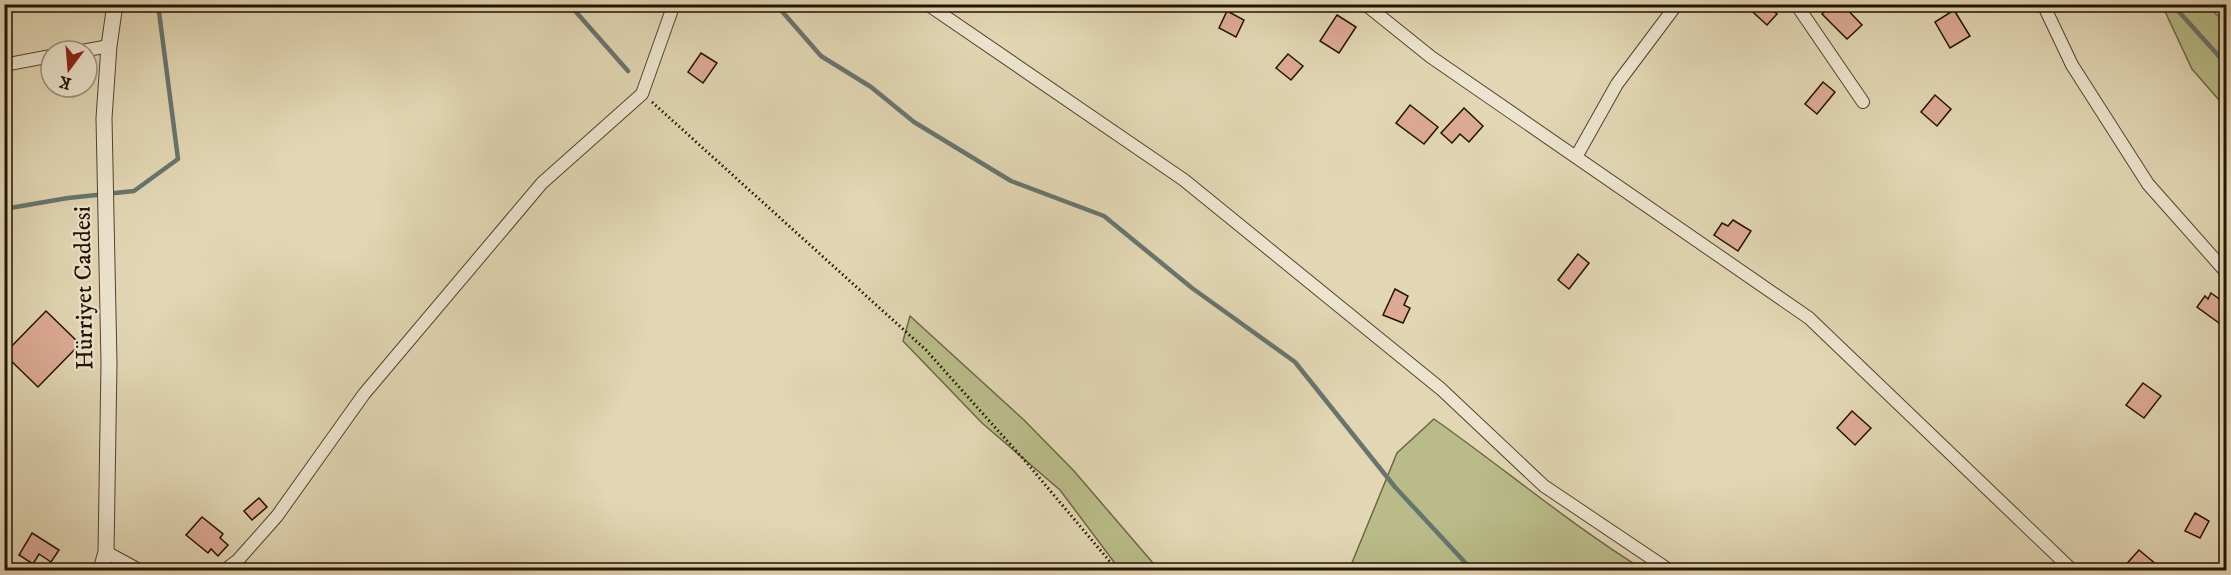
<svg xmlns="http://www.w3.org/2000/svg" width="2231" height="575" viewBox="0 0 2231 575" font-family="'IM FELL DW Pica',serif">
<rect width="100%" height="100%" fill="#e2d6b4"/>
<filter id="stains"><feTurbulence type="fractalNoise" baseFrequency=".00333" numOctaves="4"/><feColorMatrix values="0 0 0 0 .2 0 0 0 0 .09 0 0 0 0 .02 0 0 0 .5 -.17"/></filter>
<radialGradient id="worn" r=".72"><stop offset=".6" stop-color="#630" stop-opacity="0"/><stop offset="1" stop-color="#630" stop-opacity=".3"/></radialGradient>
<path fill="#b9bc89" stroke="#6e6745" stroke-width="1.5" d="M2162,5H2206L2226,23V108L2192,69Z
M910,316L1024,420L1074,471L1159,570H1120L1060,490L982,423L903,341Z
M1434,419C1505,469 1571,525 1644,570H1349L1397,453Z"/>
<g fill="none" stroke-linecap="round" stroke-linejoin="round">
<path stroke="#68756d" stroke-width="4.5" d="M569,4L628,71
M2172,4L2226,64
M780,9L821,56L871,87L914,122L1011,181L1104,216L1192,288L1295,362L1395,487L1472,570
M4,209L68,198L134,191L178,159L158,4"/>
</g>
<path fill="#ddaa96" stroke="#231201" stroke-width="1.5" d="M1744,4H1766L1777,14L1767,25Z
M1832,4H1842L1862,25L1847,39L1822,14Z
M1954,10L1970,36L1950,48L1935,22Z
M1227,11L1244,20L1236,37L1219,28Z
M1337,15L1356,27L1339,53L1320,41Z
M701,53L717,63L703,83L688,72Z
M1288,54L1303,66L1291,80L1276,68Z
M1823,82L1835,92L1817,114L1805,104Z
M1935,95L1951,109L1937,126L1921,112Z
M1410,105L1438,127L1424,144L1396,123Z
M1464,108L1483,126L1469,142L1460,134L1452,143L1441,133Z
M1733,220L1751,231L1738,251L1714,235L1722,223L1728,226Z
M1578,254L1589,263L1569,289L1558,280Z
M1395,289L1408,296L1404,305L1410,308L1403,323L1383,315Z
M2211,293L2226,304V313L2219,323L2197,307L2205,296L2208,299Z
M46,311L80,344L38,387L4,354Z
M2143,383L2161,396L2144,418L2126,405Z
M1852,411L1871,428L1855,445L1837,428Z
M259,498L267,507L252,520L244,511Z
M2195,513L2209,521L2200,538L2185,531Z
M202,517L223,534L220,538L228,545L218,556L211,549L208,553L186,535Z
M32,533L59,550L51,562L39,554L33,564L19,555Z
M2139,550L2163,570H2121Z"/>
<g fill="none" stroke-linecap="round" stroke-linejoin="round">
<defs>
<path id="service" d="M4,570H5"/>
<path id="minor" d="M927,4L1184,180L1441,389L1544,486L1669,570
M1365,4L1431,57L1809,318L2072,570
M1796,4L1863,102
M2043,4L2072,65L2148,184L2226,272
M82,51L109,46
M4,65L51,56
M1576,157L1617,84L1677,4
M106,552L139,570
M225,570L238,560L277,516L364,394L542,183L642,94L674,4"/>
<path id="tertiary" d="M101,570L106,552L109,363L104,118L109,46L115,4"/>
</defs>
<use href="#service" stroke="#53432e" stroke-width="8"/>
<use href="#minor" stroke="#53432e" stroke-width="14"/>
<use href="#tertiary" stroke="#53432e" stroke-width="17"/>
<path stroke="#231201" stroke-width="3" stroke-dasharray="1.5 3" stroke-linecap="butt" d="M652,102L926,350L1026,462L1117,570"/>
<use href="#service" stroke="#ece4ce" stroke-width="6"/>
<use href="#minor" stroke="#ece4ce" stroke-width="12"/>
<use href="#tertiary" stroke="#ece4ce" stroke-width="15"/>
</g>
<g text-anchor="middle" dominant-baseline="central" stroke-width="4.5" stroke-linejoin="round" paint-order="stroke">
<g font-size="24" fill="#231201" stroke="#ece4ce">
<text transform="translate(84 288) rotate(-91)">Hürriyet Caddesi</text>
</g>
</g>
<rect width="2231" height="575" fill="none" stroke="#e2d6b4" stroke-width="24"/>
<rect x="6" y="6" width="2219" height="563" fill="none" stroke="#231201" stroke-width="3"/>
<rect x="12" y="12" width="2207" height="551" fill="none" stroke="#231201" stroke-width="1.5"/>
<g transform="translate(69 69) rotate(196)"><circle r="28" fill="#ece4ce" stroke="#9c907c" stroke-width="1.5"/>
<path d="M0-4.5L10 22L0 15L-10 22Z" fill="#8f2418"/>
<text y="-9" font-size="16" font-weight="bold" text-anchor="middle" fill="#231201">K</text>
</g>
<rect width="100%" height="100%" filter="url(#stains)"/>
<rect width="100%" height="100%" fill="url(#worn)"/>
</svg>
